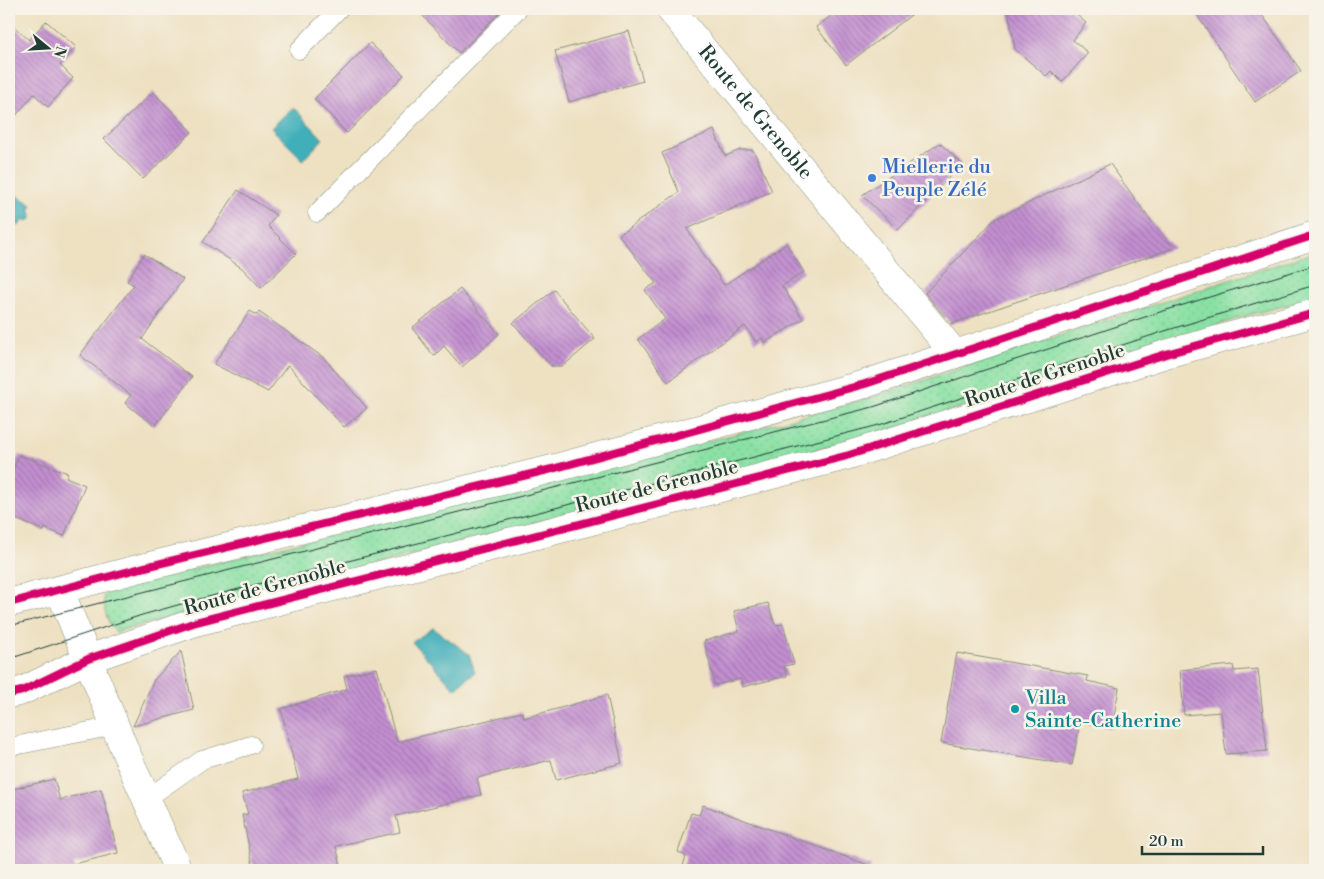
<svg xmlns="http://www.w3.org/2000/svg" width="1324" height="879" viewBox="0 0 1324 879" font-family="'Libre Bodoni',serif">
<defs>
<pattern id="grass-dots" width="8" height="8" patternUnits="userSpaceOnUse" patternTransform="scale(1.25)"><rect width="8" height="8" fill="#8be1a5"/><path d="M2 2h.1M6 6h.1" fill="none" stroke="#78c28f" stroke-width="1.8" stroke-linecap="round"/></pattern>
<pattern id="building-back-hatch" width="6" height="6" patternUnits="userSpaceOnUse" patternTransform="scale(1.25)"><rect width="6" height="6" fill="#c38fd1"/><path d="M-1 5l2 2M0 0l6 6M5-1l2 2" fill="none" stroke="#9e76aa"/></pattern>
</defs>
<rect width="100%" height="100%" fill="#f7f3e8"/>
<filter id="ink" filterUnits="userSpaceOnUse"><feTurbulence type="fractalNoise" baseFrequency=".02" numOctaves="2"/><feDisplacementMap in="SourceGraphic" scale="10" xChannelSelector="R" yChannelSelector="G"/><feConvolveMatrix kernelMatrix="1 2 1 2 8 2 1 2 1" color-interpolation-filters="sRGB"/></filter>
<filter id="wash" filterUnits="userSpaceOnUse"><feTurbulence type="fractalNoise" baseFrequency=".0096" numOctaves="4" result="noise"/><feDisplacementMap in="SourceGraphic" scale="20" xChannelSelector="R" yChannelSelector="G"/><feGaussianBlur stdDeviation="1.12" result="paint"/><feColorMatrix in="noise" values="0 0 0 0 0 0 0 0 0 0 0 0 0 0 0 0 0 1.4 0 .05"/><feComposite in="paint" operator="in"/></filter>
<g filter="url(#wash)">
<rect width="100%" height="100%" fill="#eee1c2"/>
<path fill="url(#grass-dots)" stroke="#558f6c" d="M1315,252V298L1252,314L881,433L122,630L116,632C107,625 103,606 104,595L112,589L732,435L873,397Z"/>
<path fill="#3fafba" stroke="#2f7677" d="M293,107L323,139L303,160L271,128Z
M9,190L32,205L29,211L32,213L31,219L27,221L23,219L19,226L9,219Z
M433,628L469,654L475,672L455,689L412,642Z"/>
<g id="blocks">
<path fill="url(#building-back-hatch)" d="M416,9H503L459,53Z
M840,9H919L846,65L816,27Z
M1008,9H1070L1086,23L1073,40L1088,53L1062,82L1051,71L1046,76L1015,49Z
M1193,9H1258L1301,71L1255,102Z
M46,21L76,47L60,65L73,78L48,107L34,94L9,124V22L29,40Z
M629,31L643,81L569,102L555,51Z
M370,43L404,75L347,133L314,99Z
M153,92L192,132L143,179L104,139Z
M714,130L725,156L740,150H753L772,191L687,229L724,285L786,244L804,272L782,286L803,319L764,343L762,338L756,342L745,326L668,382L638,339L665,319L645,290L656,283L619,235L679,192L662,153Z
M940,143L962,164L898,230L862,195Z
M1110,164L1151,221L1174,248L951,324L925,293L995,219Z
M238,190L276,215L268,226L296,254L261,288L242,268L203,242Z
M144,254L183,279L142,339L192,377L155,426L125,403L131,395L80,355L134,285L127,281Z
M460,289L499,334L462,367L444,346L434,356L412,328Z
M554,290L595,339L563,366H551L513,323Z
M250,311L257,315L259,312L324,358L367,408L344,427L288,365L268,392L214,364Z
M19,455L68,473L66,477L85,485L64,536L45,528L44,531L9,516V481Z
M768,603L775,625L783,624L794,664L784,666L787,676L742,687L741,679L715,685L704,641L739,631L734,611Z
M181,651L194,710L133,726L154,680Z
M957,653L1088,676L1087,681L1119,688L1112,728L1080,722L1072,765L941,743Z
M1233,665L1234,671L1258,669L1267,751L1226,754L1221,712L1184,715L1180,670Z
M377,668L397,742L522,712L524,718L607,695L622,763L556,780L551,760L477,778L481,795L396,816L400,832L336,846L342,870H254L242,815L248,814L242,793L298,779L281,709L347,689L344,676Z
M54,779L60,800L101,789L118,853L74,864L75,870H9V790Z
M703,805L871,866L870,870H682L686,856L678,852L691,813L699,815Z"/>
</g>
</g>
<g filter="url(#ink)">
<use href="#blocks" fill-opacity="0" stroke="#868f7b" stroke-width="1"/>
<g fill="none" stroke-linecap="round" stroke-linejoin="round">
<defs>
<path id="lane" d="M299,50L339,9
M317,213L518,9
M9,747L115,726
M146,799L202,760L251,745"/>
<g id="street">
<path id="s1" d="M670,9L955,354"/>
<path d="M60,591L126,753L178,870"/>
</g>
<path id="secondary" d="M9,603L141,568L552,469L865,384L1315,235
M9,694L22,691L88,659L196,622L846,456L1166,354L1315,313"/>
</defs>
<use href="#lane" stroke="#868f7b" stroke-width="19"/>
<use href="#street" stroke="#868f7b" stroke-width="29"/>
<use href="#secondary" stroke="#868f7b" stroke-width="29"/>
<use href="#lane" stroke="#fff" stroke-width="18"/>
<use href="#street" stroke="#fff" stroke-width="28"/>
<use href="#secondary" stroke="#fff" stroke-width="28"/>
<path stroke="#1f3d34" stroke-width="1" d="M9,626L873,407L1160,312L1315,265
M9,659L142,615L192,601L879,425L1168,330L1315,285"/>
<defs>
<path id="cycleway" d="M9,603L141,568L552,469L865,384L1315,235
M9,694L22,691L88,659L196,622L846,456L1166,354L1315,313"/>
</defs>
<use href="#cycleway" stroke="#f7f3e8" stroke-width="11"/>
<use href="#cycleway" stroke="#d6006c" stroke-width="8"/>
</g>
</g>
<circle fill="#3f7fe0" stroke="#f7f3e8" stroke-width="2" cx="872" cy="178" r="5"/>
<circle fill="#0f9aa8" stroke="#f7f3e8" stroke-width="2" cx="1015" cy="709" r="5"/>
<g text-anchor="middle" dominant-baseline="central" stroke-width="5" stroke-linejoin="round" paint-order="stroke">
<g font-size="20" fill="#1f3d34" stroke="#f7f3e8">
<text stroke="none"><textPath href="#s1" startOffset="134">Route de Grenoble</textPath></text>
<text transform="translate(1045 376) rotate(-18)">Route de Grenoble</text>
<text transform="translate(657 487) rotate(-14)">Route de Grenoble</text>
<text transform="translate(265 588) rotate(-15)">Route de Grenoble</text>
</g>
<g font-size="20" fill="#366cbe" stroke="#f7f3e8" text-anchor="start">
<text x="882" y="167">Miellerie du<tspan x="882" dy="23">Peuple Zélé</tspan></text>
</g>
<g font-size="20" fill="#0d838f" stroke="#f7f3e8" text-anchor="start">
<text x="1025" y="698">Villa<tspan x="1025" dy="23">Sainte-Catherine</tspan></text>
</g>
</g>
<rect width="1324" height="879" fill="none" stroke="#f7f3e8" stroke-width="30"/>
<g transform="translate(48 48) rotate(108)" stroke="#f7f3e8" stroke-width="4" paint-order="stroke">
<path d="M0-4L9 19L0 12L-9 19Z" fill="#1f3d34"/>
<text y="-8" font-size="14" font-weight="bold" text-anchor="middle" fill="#1f3d34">N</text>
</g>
<path d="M1142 846v8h121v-8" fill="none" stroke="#1f3d34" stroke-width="2.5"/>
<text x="1149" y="846" font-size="15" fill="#1f3d34" stroke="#f7f3e8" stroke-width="4" paint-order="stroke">20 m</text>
</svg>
